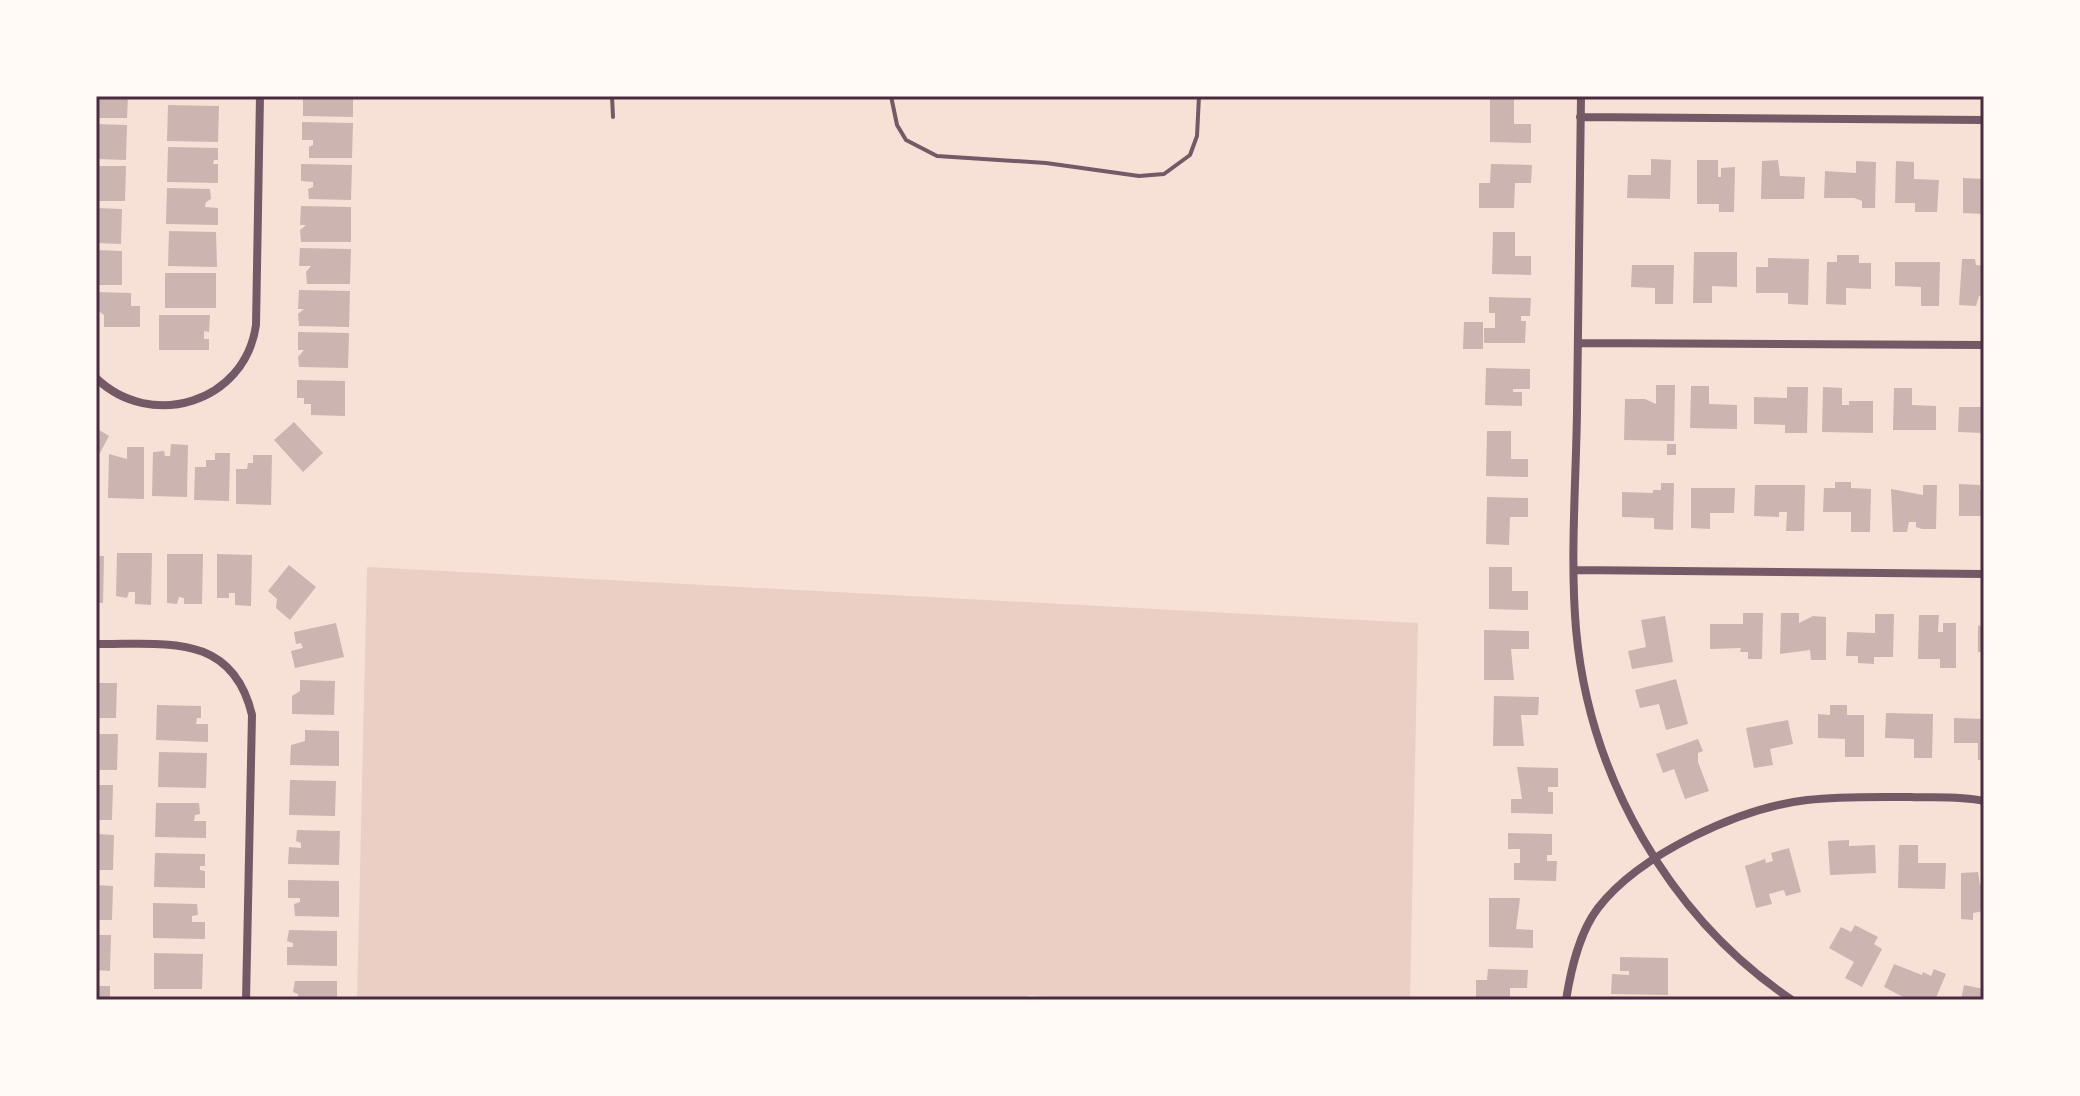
<svg xmlns="http://www.w3.org/2000/svg" width="2080" height="1096" viewBox="0 0 2080 1096" font-family="Signika,sans-serif">
<rect width="100%" height="100%" fill="#f7e1d7"/>
<path fill="#ebcfc5" d="M367,567L1418,623L1410,1000H1081L1030,995L1018,1000H357Z"/>
<path fill="#ccb4b1" d="M96,96H128L127,118H96Z
M187,96H218V99H187Z
M303,96H353V117L303,116Z
M1490,96H1514V124H1531V143L1490,142Z
M168,105L219,106L218,142L167,141Z
M302,122L353,123L352,158H309V147L313,145V140H302Z
M96,124L127,125L126,160L96,159Z
M168,147L218,148V160H214L213,164H218V183L167,182Z
M1651,159L1671,160L1670,199L1627,198L1628,175H1651Z
M1697,160H1718V177H1721V168L1735,167L1734,212H1719V204H1697Z
M1778,160L1780,176L1805,177L1804,199H1761L1762,161Z
M1856,161L1876,162L1875,208H1862V201L1854,198H1824L1825,171L1856,173Z
M1896,161L1914,162V179L1939,180L1937,212H1915V203H1895Z
M301,164L352,165L351,200L309,199L308,189L313,187V182L301,181Z
M1491,164L1532,165L1531,183H1515L1514,208H1479V183H1490Z
M96,166H126L125,201H96Z
M1963,178L1984,179V214L1963,213Z
M167,188L210,189L211,199L206,202L205,207L218,208V225L166,224Z
M301,206L351,207V242H301L300,230L306,225H300Z
M96,208L122,209L121,244L96,243Z
M169,231L216,232L217,267L168,266Z
M1493,232H1515V256H1531V275L1492,274Z
M300,248L351,249L350,284H307L306,272L311,266H299Z
M96,250L122,251V285H96Z
M1694,252H1737V287L1712,286V303H1693Z
M1837,255H1859V263H1871V289L1846,288V305L1826,304L1827,262H1837Z
M1768,258L1809,259L1808,305L1788,304V293H1756V267H1768Z
M1962,259H1975L1976,265L1984,266V296H1979L1976,306L1959,305Z
M1895,262H1940L1939,306H1921V287L1895,286Z
M1632,265H1674L1673,304H1655V288L1631,287Z
M165,273H216V308H165Z
M299,290L350,291L349,327L299,326L298,314L304,309H298Z
M96,292L131,293V306H140V327H104V315L96,309Z
M1489,297L1531,298L1530,316H1521V321H1526L1525,343H1484V328H1495V313H1489Z
M159,315H210L209,332L204,331V339H209V350H159Z
M1464,322H1483V349H1463Z
M298,332L349,333L348,368L299,367L298,357L304,350H298Z
M1486,368L1530,369V389H1513V392H1522V406L1485,405Z
M297,380L345,381V416L311,415V404H304V398H297Z
M1656,385H1675L1674,441L1624,440L1625,399H1645L1656,404Z
M1691,386H1709V404L1737,405V429L1690,428Z
M1787,387H1808L1807,433H1785V425L1754,424V397L1787,398Z
M1823,387L1842,388V405H1849V401H1873V433L1822,432Z
M1894,388H1912V405L1936,406V430H1893Z
M1959,407H1984V433L1958,432Z
M294,422L323,453L303,472L274,440Z
M96,428L109,436L96,460Z
M1487,431H1511V459H1528V477L1486,476Z
M171,444L188,445L187,497L152,496L153,452L164,451L165,456H170Z
M1667,444H1676V455H1667Z
M127,447H144V499L108,498L109,454L127,459Z
M215,453H230L229,501L194,500L195,467H206V460H215Z
M253,455H272L271,505L236,504V469H247L248,463H253Z
M1835,482H1851V488L1871,489L1870,532H1851V512H1823L1824,488H1835Z
M1661,483H1674L1673,530L1654,529V518L1622,517V492L1653,493V490H1661Z
M1959,484L1980,485V490H1984V516H1959Z
M1755,485H1805L1804,531H1786L1787,512H1779V517L1754,516Z
M1923,485H1937L1936,529H1922L1916,527V522H1909L1907,532H1893L1891,489L1923,495Z
M1691,488H1735L1734,513H1710V529L1691,528Z
M1487,497L1528,498V517H1510L1509,545L1486,544Z
M117,553H152L151,605L135,604V592H129L127,598L116,596Z
M167,554H203L202,604H184V598L179,597L177,604L167,603Z
M217,554L252,555L251,606L235,605V593H229V598H217Z
M96,556H104L103,603H96Z
M289,565L316,587L290,620L276,608L277,599L268,591Z
M1489,567H1512V591H1528V610L1489,609Z
M1743,613H1763L1762,659H1748V652H1740L1741,648L1710,649V624H1743Z
M1781,613H1799V623L1813,616L1826,617V660H1811L1810,650L1780,654Z
M1875,614H1894L1893,657H1874V664L1858,663V656H1846L1847,632L1875,633Z
M1919,615H1939L1938,632H1943V623H1956V668H1940V659H1918Z
M1665,616L1673,662L1632,669L1628,651L1646,647L1641,620Z
M336,623L344,657L295,668L291,651L303,648L301,643L296,644L294,632Z
M1984,625V652H1978V626Z
M1484,630L1529,631V649H1511L1514,680H1484Z
M1676,679L1688,724L1666,730L1659,704L1640,708L1635,690Z
M300,680L335,681L334,715L292,714V696L300,691Z
M96,683H117L116,718H96Z
M1494,696L1539,697L1538,715H1521L1524,746H1493Z
M157,705L201,706V718H197L196,724H208V742L156,740Z
M1830,705H1847V715H1864V757H1845V739L1818,738V714L1830,715Z
M1886,713L1933,714L1932,758H1914V739L1885,738Z
M1954,718L1984,719V760H1978V743H1954Z
M1788,720L1793,744L1770,749L1773,765L1754,768L1746,728Z
M305,730L339,731V766L290,765L291,745L305,741Z
M96,734H118L117,770H96Z
M1698,739L1703,751L1698,753V762L1709,791L1685,799L1674,769L1663,773L1656,754Z
M159,752L207,753L206,788L158,787Z
M1517,767L1558,768V787H1548V792H1553V814L1511,813V799H1522Z
M290,780L336,781L335,816L289,815Z
M96,785H113L112,820H96Z
M156,803H199L200,814L195,815L194,821H206V838L155,837Z
M297,830L340,831L339,865L288,864L289,847L301,848V843L296,841Z
M1508,833L1552,834V855H1547V861H1557L1556,881L1514,880V863H1520V849H1508Z
M96,834L114,835L113,870H96Z
M1849,840V846L1875,845L1876,873L1830,875L1828,841Z
M1899,845H1918V863H1946L1945,889L1898,888Z
M1789,848L1801,892L1786,896L1784,890L1769,894L1772,904L1756,908L1745,866L1765,859L1766,863L1773,861L1771,853Z
M155,853L205,854V866H200V870L205,871V888L154,887Z
M1961,873L1978,872L1980,885H1984V911L1973,913V920L1961,919Z
M288,880L339,881V917L295,916L294,904L300,902V898H288Z
M96,885L113,886L112,920H96Z
M1489,898H1520L1516,929L1533,930V948L1489,947Z
M153,903L197,904L198,915L192,916V922H205V939L153,938Z
M1855,925L1878,937L1874,944L1882,949L1862,987L1845,978L1854,962L1829,948L1841,927L1851,932Z
M289,930L337,931V966L287,965V947H293V943L287,941Z
M96,935H111L110,971L96,970Z
M154,953L203,954L202,989H154Z
M1620,957L1668,958V995L1611,994L1612,974L1629,975V971H1620Z
M1894,964L1922,975L1923,972L1931,976L1934,969L1946,974L1935,1000H1909L1884,987Z
M1488,969L1528,970L1527,988H1510V1000H1476V980H1487Z
M295,981H337V1000H298V994L293,992Z
M1964,985L1984,989V1000H1961Z
M96,986H110V1000H96Z"/>
<g fill="none" stroke-linecap="round" stroke-linejoin="round">
<path stroke="#755966" stroke-width="4" d="M612,96L613,117
M891,96L897,125L906,140L937,156L1046,163L1139,176L1164,174L1190,155L1197,136L1199,96"/>
<path stroke="#755966" stroke-width="8" d="M1581,96C1580,201 1579,306 1577,411C1576,483 1570,558 1576,629C1589,776 1669,917 1792,1000
M1580,117L1984,120
M1578,343L1984,345
M96,378C151,431 245,403 256,325L260,96
M1575,570L1984,574
M96,644C164,645 232,631 252,715L246,1000
M1566,1000C1571,969 1579,933 1598,908C1640,854 1739,808 1807,800C1841,796 1876,797 1911,797C1935,798 1960,796 1984,801"/>
</g>
<rect width="2080" height="1096" fill="none" stroke="#fffaf5" stroke-width="196"/>
<rect x="98" y="98" width="1884" height="900" fill="none" stroke="#4a2c40" stroke-width="3"/>
</svg>
